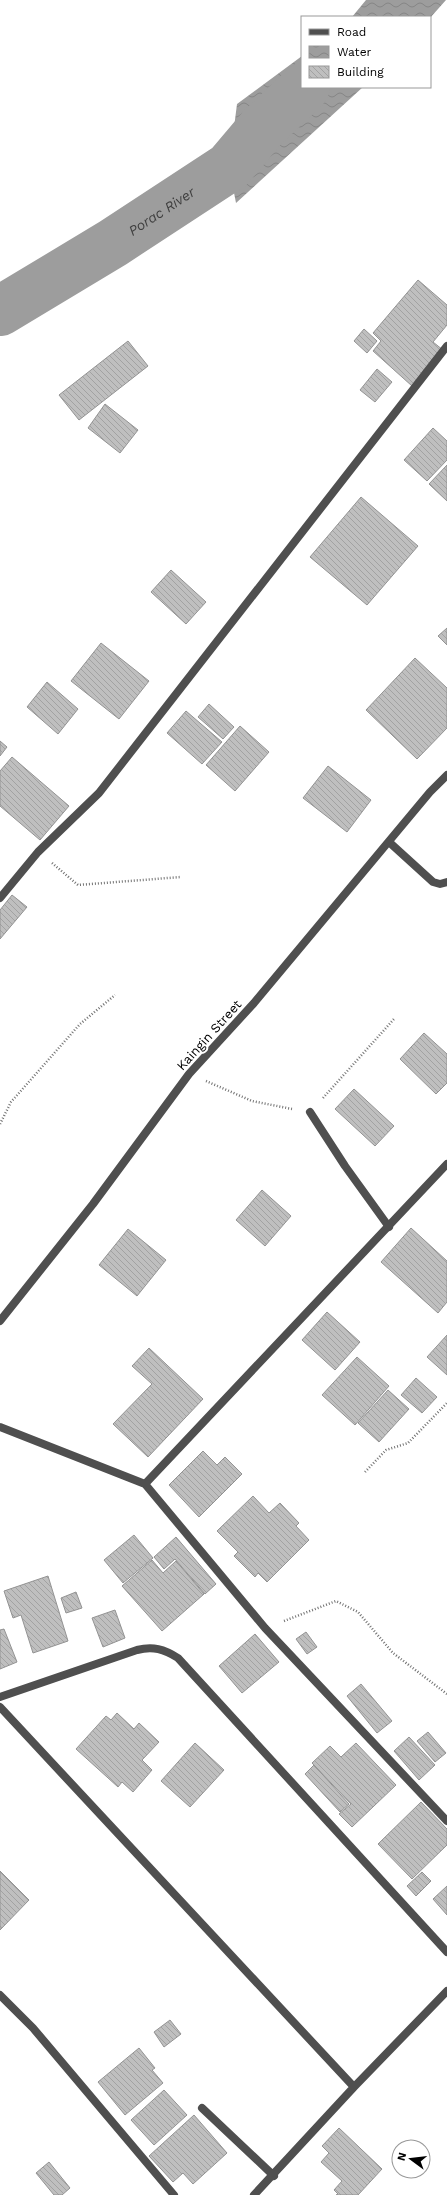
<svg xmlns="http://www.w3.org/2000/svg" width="447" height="2195" viewBox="0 0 447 2195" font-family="'Work Sans',sans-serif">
<defs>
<pattern id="water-waves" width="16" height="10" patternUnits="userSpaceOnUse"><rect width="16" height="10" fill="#9d9d9d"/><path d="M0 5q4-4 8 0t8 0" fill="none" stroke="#858585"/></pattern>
<pattern id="building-back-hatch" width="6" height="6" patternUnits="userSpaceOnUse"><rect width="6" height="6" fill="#bfbfbf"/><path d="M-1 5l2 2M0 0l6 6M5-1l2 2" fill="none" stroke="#a2a2a2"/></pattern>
</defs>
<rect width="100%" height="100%" fill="#fff"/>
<path fill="url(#water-waves)" d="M366,0H446L430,18L352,17Z
M302,56V87H363L236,203L229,167L237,104Z"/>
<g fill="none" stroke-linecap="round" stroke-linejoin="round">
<path stroke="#9d9d9d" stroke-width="50" id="s1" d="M0,311L113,243L229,167L262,128L305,87"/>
</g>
<path fill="url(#building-back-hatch)" stroke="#939393" d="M418,280L447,305V325L433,342L443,350L412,386L373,351L381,341L373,333Z
M364,329L377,341L367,353L354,341Z
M128,341L148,366L79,420L59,395Z
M377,369L392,382L375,402L360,390Z
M105,404L138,430L120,453L88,428Z
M433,428L447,441V460L427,481L404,460Z
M447,465V501L429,484Z
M361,497L418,546L367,605L310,557Z
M171,570L206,602L186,624L151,592Z
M447,628V645L438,636Z
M101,643L149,681L119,719L71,681Z
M415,658L447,688V728L417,759L366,710Z
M47,682L78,709L58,734L27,707Z
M209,704L234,727L223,739L198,717Z
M186,711L222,742L202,764L167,733Z
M240,726L269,752L235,791L206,765Z
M0,741L7,747L0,756Z
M12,757L69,806L40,840L0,806V771Z
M328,766L371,800L347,832L303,798Z
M12,895L27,907L0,939V910Z
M424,1033L447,1054V1083L436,1094L400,1059Z
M354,1089L394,1126L375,1146L335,1109Z
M262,1190L291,1216L265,1246L236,1220Z
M411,1228L447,1261V1302L438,1313L381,1262Z
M128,1229L166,1260L137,1296L99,1265Z
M327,1312L360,1342L335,1370L302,1340Z
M447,1335V1375L427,1357Z
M149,1348L203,1399L148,1457L113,1424L152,1384L132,1366Z
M357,1357L389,1386L355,1425L322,1395Z
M416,1378L437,1397L422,1413L401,1395Z
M388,1390L409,1409L379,1442L358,1423Z
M203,1451L217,1465L225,1457L242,1474L199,1517L169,1485Z
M253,1496L269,1513L280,1503L299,1523L296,1526L309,1540L267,1582L258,1573L255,1577L234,1556L238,1552L217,1531Z
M134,1535L153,1558L123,1583L104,1560Z
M176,1537L216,1584L205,1594L175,1559L164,1569L154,1557Z
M152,1560L163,1573L176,1561L204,1594L162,1631L122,1586Z
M48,1576L68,1641L33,1653L21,1615L13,1618L4,1591Z
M76,1592L82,1608L66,1613L61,1598Z
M115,1610L125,1638L103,1647L92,1618Z
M4,1629L17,1662L0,1669V1630Z
M306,1632L317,1647L307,1654L296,1639Z
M255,1634L279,1662L242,1693L219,1666Z
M361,1684L392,1721L377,1733L347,1696Z
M117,1713L134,1729L139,1723L159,1742L142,1760L152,1770L133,1792L122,1782L118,1787L76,1749L106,1716L111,1720Z
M428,1732L446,1753L435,1762L417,1741Z
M409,1737L435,1765L419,1780L394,1751Z
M195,1743L224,1770L190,1807L161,1781Z
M356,1743L396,1785L352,1827L339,1814L351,1804L312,1763L330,1746L341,1757Z
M314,1765L349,1804L340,1812L305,1774Z
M421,1802L447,1829V1845L412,1879L378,1844Z
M0,1871L29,1900L0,1930Z
M422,1872L431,1881L416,1896L407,1886Z
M447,1886V1915L433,1899Z
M170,2020L181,2034L164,2047L154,2032Z
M139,2048L155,2068L152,2070L163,2083L125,2115L98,2082Z
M164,2090L187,2115L154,2145L131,2120Z
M194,2115L227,2153L193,2184L183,2173L173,2182L149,2156Z
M339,2128L382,2169L358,2195H336L338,2194L334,2190L342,2181L321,2162L329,2153L322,2146Z
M49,2162L70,2188L62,2195H54L36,2173Z"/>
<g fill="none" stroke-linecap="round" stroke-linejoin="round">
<path stroke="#717171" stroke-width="2.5" stroke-dasharray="1 2" stroke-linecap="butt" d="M52,863L78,885L181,877
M206,1081L252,1101L292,1109
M323,1098L394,1019
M0,1124L11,1102L80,1024L115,995
M365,1472L386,1450L408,1443L447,1403
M284,1621L336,1601L358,1612L393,1653L447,1694"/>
<path stroke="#4f4f4f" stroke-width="8" d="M310,1112L345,1166L389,1227"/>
<path stroke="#4f4f4f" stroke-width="8" d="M389,842L433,882L440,884L447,882
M0,898L38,852L99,793L447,346
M0,1321L93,1204L189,1074L254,1003L430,792L447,775
M0,1427L145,1484L265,1628L447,1821
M145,1484L447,1164
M0,1697L137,1650C153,1646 164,1649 178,1658L447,1952
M0,1707L354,2087
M0,1995L33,2028L174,2195
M202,2108L274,2176
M254,2195L354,2087L447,1991"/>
</g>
<g text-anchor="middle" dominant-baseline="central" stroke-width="4" stroke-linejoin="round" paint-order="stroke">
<g font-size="13" fill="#000" stroke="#fff">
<text transform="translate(209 1035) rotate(-48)">Kaingin Street</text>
</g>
<g font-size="14" font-style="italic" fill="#3e3e3e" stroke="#fff">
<text stroke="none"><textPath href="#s1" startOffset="190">Porac River</textPath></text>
</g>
</g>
<rect x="301" y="16" width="130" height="72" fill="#ffffff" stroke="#999999"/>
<rect x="309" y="29" width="20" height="6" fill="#4f4f4f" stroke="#999999"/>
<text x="337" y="36" font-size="12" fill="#000000">Road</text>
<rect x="309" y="46" width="20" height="12" fill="url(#water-waves)" stroke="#999999"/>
<text x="337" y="56" font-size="12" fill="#000000">Water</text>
<rect x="309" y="66" width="20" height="12" fill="url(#building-back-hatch)" stroke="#999999"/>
<text x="337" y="76" font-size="12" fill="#000000">Building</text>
<g transform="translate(411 2159) rotate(285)"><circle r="19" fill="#ffffff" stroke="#999999"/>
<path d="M0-3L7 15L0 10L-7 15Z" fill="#000000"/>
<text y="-6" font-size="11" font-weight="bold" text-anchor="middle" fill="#000000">N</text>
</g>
</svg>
